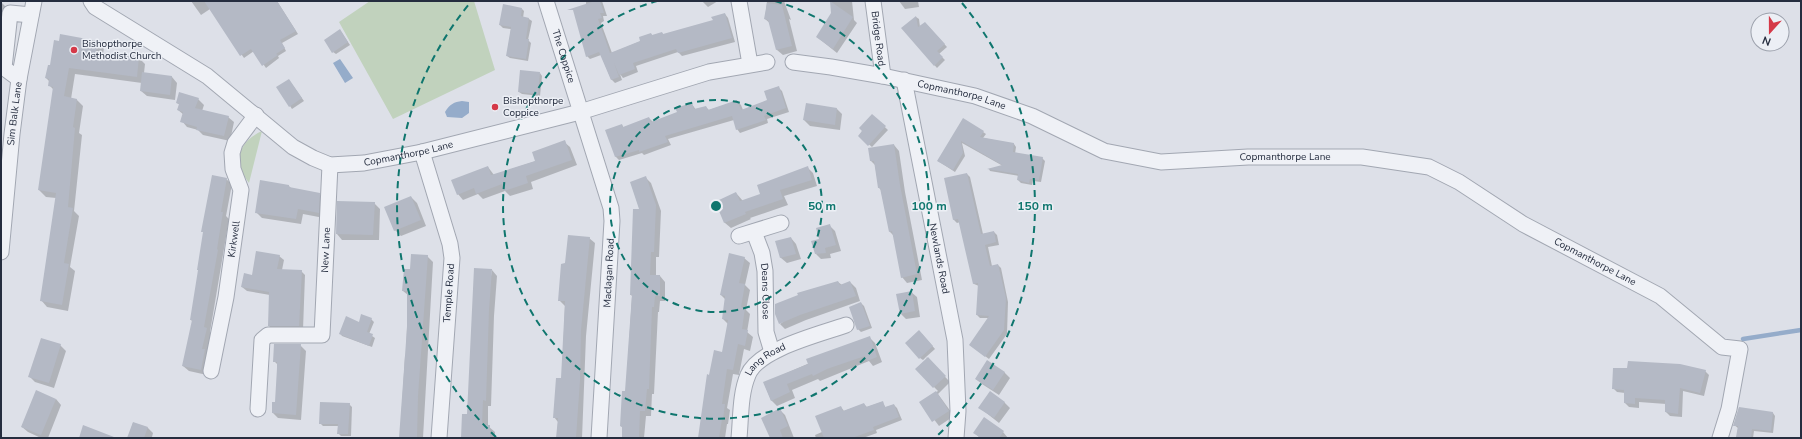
<svg xmlns="http://www.w3.org/2000/svg" width="1802" height="439" viewBox="0 0 1802 439" font-family="'Nunito Sans',sans-serif">
<rect width="100%" height="100%" fill="#dde0e8"/>
<path fill="#c1d2bd" d="M370,1H474L495,70L393,119L339,22Z
M262,131L249,183C232,162 238,142 262,131Z"/>
<path fill="#95acca" d="M340,59L353,78L345,83L333,63Z
M462,101L469,102V113L462,118L447,117L445,112C450,104 454,102 462,101Z"/>
<path fill="#0003" d="M191,1H277L298,34L282,43L286,51L278,56L279,58L266,68L254,51L244,58L210,9L201,15Z
M586,1H602L607,16H603L604,21L601,23L612,53L641,41L651,34L653,36L662,33L664,35L715,21L725,14L728,18L735,42L682,56L678,52L636,66L638,72L623,78L620,74L622,80L615,83L611,79L601,55L590,59L587,56Z
M702,1H718L708,7Z
M767,1H784L791,20L789,19L797,51L783,55L777,50L771,24L765,19Z
M831,1H852L854,20L857,23L837,53L817,37L832,13Z
M899,1H918L919,7L905,9Z
M1,2L6,7L1,62Z
M522,9L524,11L523,18L529,19L532,21L528,40L531,43L528,61L510,58L507,56L511,29L503,28L500,25Z
M916,17L919,19L920,27L927,25L947,47L939,54L945,60L937,68L903,29Z
M342,33L350,45L336,54L333,52Z
M97,42L104,48L103,54L139,58L145,64L144,73L172,77L177,83L175,100L147,96L141,91L142,83L75,74L71,99H76L83,106L79,133L82,135L74,211L79,216L70,267L75,271L68,311L47,307L41,300L56,198L46,197L39,190L54,90L49,85L50,82L46,78Z
M540,73L542,76L540,96L522,94L519,92Z
M289,80L304,101L292,109L290,106Z
M779,88L782,91L789,112L767,119L768,123L740,133L737,129L734,120L668,139L671,145L644,155L642,153L619,160L616,157L607,130L622,125L624,128L649,118L653,122L678,113L692,104L696,110L706,107L709,110L737,101L741,105L743,110L769,100Z
M198,99L204,105L202,111L228,117L234,122L230,141L203,135L198,130L187,127L182,121L184,115L178,110L180,105L177,103Z
M837,109L842,114L840,130L810,126L804,120Z
M872,115L888,130L872,147L859,136Z
M963,120L983,132L986,134L983,138L1014,144L1016,147L1015,154L1042,158L1045,161L1041,182L1033,181L1032,185L1021,183L1018,180L1019,176L990,171L989,169L1003,166L962,143L965,156L955,172L941,163L938,161Z
M564,142L570,147L577,165L531,182L533,189L510,196L505,191L483,199L478,194L463,200L458,194L488,167L494,175L536,161Z
M894,145L899,151L905,192L922,280L907,283L902,277L894,236L890,232L881,190L879,188L875,165L871,161Z
M807,167L813,173L817,186L784,196L788,205L750,218L751,219L731,228L725,223L720,211L724,209L736,193L743,201L761,195Z
M967,174L970,177L983,234L994,232L997,235L999,245L988,247L992,266L998,265L1001,268L1008,302L1007,334L989,359L970,345L989,318H980L977,315L979,286L974,284L960,222L957,223L954,220L945,179Z
M645,177L651,183L661,211L659,257H656V276H660L665,282V301H660L659,312H658L654,394H652L651,416H646L644,438H623V428L621,426L626,392L632,296L631,295Z
M226,179L232,184L226,216L229,219L210,332L212,334L207,375L189,371L183,366L193,322L191,320L199,271L198,270Z
M289,186L292,189L319,194L325,200L324,218L303,214L301,224L262,218L256,212Z
M411,197L417,203L426,226L401,236L395,230Z
M374,203L380,209L379,240H342L337,234Z
M830,226L835,231L841,251L830,254L831,258L821,259L816,254L821,240Z
M589,238L595,243L586,336L582,438H557L558,422L554,417L562,379L565,306L559,300L566,264Z
M791,238L796,244L801,259L787,263L781,258L777,242Z
M279,256L284,260L282,270L301,271L305,275L303,330H273L269,326L270,295L247,291L242,287L253,276Z
M427,256L433,262L423,438H400L405,356H406L408,295L403,291L411,270Z
M744,258L750,263L745,285L750,290L746,310L750,314L747,332L753,337L750,351L744,349L739,375L733,374L727,408L730,410L728,424H727L725,438H699L710,376L723,353L728,324L723,319L726,300L721,295Z
M492,270L497,276L494,316L491,406H488V426L495,432V438H463V415H468Z
M838,282L842,285L850,282L856,288L860,301L806,320L785,329L780,324Z
M911,292L917,297L920,317L906,319L901,314Z
M861,303L864,306L872,328L861,332L858,329Z
M371,319L374,322L369,334L375,338L372,347L342,336L340,333L359,323Z
M922,334L935,349L926,357L950,382L938,394L954,416L939,426L921,402L938,391L916,369L927,359L926,357L923,360L920,358Z
M869,337L875,343L882,362L873,366L869,361L820,381L818,379L792,390L795,398L777,406L771,400L764,383Z
M60,345L66,351L54,388L35,382L29,376Z
M300,345L306,351L301,420L278,418L273,413L276,403L278,365L274,361Z
M1705,371L1709,375L1704,396L1683,391L1682,417L1670,416L1666,412V404L1639,402V408L1629,407L1625,403V393L1617,392L1613,388Z
M1004,372L1010,378L999,395L982,384L976,379Z
M56,399L61,405L48,438H41L28,432L22,427Z
M882,402L886,408L894,405L897,408L902,420L876,430L877,433L863,438H816L815,435L822,432L841,407L844,411L864,404L867,407Z
M1004,402L1010,408L999,423L980,408Z
M349,404L352,407L351,436H341L338,433V426H323L320,423Z
M1739,408L1773,413L1775,416L1773,433L1754,431L1753,438H1739L1737,437L1738,428L1734,425Z
M780,410L785,415L794,438H771Z
M133,423L148,428L153,433L152,437L155,438H128Z
M1003,432L1008,438H980L975,433Z"/>
<g fill="none" stroke-linecap="round" stroke-linejoin="round">
<path stroke="#95acca" stroke-width="4.5" d="M1743,339L1801,330"/>
</g>
<path fill="#b4b9c5" d="M204,1H277L296,31L280,40L285,48L276,54L278,55L262,66L251,49L240,56Z
M595,1H600L604,13H600L602,18L598,19L610,53L640,41L639,37L651,33L652,35L662,32L663,34L713,20L711,17L725,13L732,38L678,53L676,49L633,63L635,69L619,75L614,63L619,77L611,80L599,52L586,57L573,10H567Z
M830,1L853,17L833,49L816,37L831,13Z
M767,3L782,5L792,46L776,50L768,20L764,19Z
M503,4L522,8L521,16L529,18L526,39H529L526,59L506,56L511,27L499,25Z
M916,16L918,27L925,22L945,44L937,51L943,57L934,66L901,28Z
M340,29L348,42L332,53L324,40Z
M60,34L98,41L96,52L139,57L137,77L69,68L64,96L77,99L73,127L75,128L68,207L73,208L64,263L69,264L62,305L40,301L56,193L38,190L53,87L48,86L49,79L45,78L48,65H50L54,40L59,41Z
M520,70L540,72L538,94L518,92Z
M142,72L172,76L170,95L140,91Z
M289,79L302,98L289,107L276,87Z
M779,86L786,108L764,116L766,120L736,130L732,116L665,136L668,142L639,152V150L615,157L605,130L622,124L623,127L649,117L651,122L677,112L675,108L692,103L694,109L706,106L708,110L737,100L741,110L767,100L764,91Z
M179,92L199,98L195,108L229,116L224,136L196,130L197,127L180,122L183,112L177,110L179,104L176,103Z
M806,103L837,108L835,125L803,120Z
M872,114L886,126L868,146L858,136L862,131L859,128Z
M963,118L984,131L980,137L1014,143L1013,152L1043,157L1039,180L1030,179L1029,183L1017,180L1018,174L987,169L1002,165L961,141L963,153L953,170L937,161Z
M565,140L572,160L526,176L528,183L504,191L502,184L476,194L474,188L457,195L451,180L488,166L491,175L535,161L532,152Z
M894,144L900,185L917,274L901,278L892,231L889,232L880,188H878L874,161H870L868,148Z
M808,166L812,180L780,190L783,199L745,212L746,214L724,223L719,211L723,209L719,200L736,192L740,201L760,194L757,185Z
M967,173L981,234L994,231L996,242L985,245L990,266L998,264L1006,298L1004,330L985,357L969,345L989,316L976,315L978,283L973,284L958,219L953,220L944,178Z
M212,175L227,178L221,212H223L217,249L218,250L204,327L207,328L202,349H205L201,370L182,366L192,320H190L198,270H197L203,232H201Z
M646,176L656,205L654,252H651L650,275H660V296H655L654,307H652L649,389H647L645,411H640L639,438H622V427L620,426L622,391H625L632,295H630L633,209H639L630,182Z
M260,180L289,185V187L320,193L319,213L298,209L296,219L255,213Z
M411,196L421,220L394,231L384,207Z
M337,201L375,202L373,235L336,234Z
M830,224L836,245L825,248L826,253L815,254L811,241L819,239L816,228Z
M568,235L590,237L581,330L580,380L576,438H556L558,418H553L556,378H561L565,301H558L561,264L565,263Z
M791,237L796,254L780,258L775,241Z
M256,251L280,255L277,269L302,270L299,326H268L269,292L241,287L244,273L252,275Z
M729,253L745,257L739,283L745,284L741,307L745,308L742,329L748,330L745,346L738,344L733,370L727,369L722,404H725L723,419H722L719,438H698L707,374L709,375L714,350L722,352L728,320L722,319L725,296L720,295Z
M411,254L428,255L418,396L417,438H399L407,328V291H402L404,269H410Z
M474,268L492,269L489,310L486,401L483,400L482,425H490V437L461,438L462,414H467Z
M838,281L840,285L850,281L856,296L800,315L779,324L775,314V304L798,295L797,293Z
M912,291L915,311L900,314L896,294Z
M861,302L870,326L857,330L849,307Z
M361,314L372,318L367,332L373,334L369,346L339,334L346,316L359,322Z
M919,330L933,346L919,359L905,343Z
M870,336L877,357L867,361L865,356L827,369L813,376L812,374L787,384L790,392L771,401L763,382L808,364L806,359Z
M41,338L61,344L49,383L28,377Z
M274,344H301L296,415L272,413V402H275L277,368V362H273Z
M928,357L946,376L933,388L915,369Z
M987,360L1005,372L993,390L975,379Z
M1628,361L1680,364L1706,370L1700,393L1680,388L1678,414L1665,412V400L1635,398V404L1624,403V390L1612,389L1613,368H1627Z
M36,390L56,399L41,435L21,427Z
M936,391L949,411L932,422L919,402Z
M990,391L1005,402L994,418L978,408Z
M883,401L885,407L894,404L899,417L873,427L874,430L852,438H824L815,416L841,406L843,411L864,403L866,407Z
M320,402L350,403L348,434H337L338,424H319Z
M1739,407L1773,412L1771,431L1752,429L1751,438L1736,437L1738,426H1733Z
M780,408L788,426L780,430L783,438H770L761,418Z
M984,417L1004,431L999,438H981L973,433Z
M133,422L148,427L144,438H127Z
M83,425L114,437V438H79Z"/>
<g fill="none" stroke-linecap="round" stroke-linejoin="round">
<defs>
<g id="minor">
<path id="s1" d="M91,1L95,7L207,76L293,147L313,158L330,165L364,163L422,152L580,112L709,72L767,62"/>
<path id="s2" d="M546,1L611,208L612,221L599,438"/>
<path d="M739,1L750,64"/>
<path id="s3" d="M873,1L883,76"/>
<path id="s4" d="M793,62L831,67L883,76L975,96L1032,116L1104,151L1161,162L1248,157H1362L1429,167L1459,182L1523,224L1660,296L1722,347L1740,349L1729,409L1720,438"/>
<path d="M19,79L4,68L10,13L31,15"/>
<path id="s5" d="M904,80L955,340L958,411L956,438"/>
<path d="M422,152L450,244L452,258L439,438"/>
<path id="s6" d="M754,232L762,253L765,271L766,332L772,352"/>
<path d="M739,236L781,223"/>
<path id="s7" d="M1,252L12,134L19,79L34,1"/>
<path id="s8" d="M211,371L226,297L241,190L233,169L232,153L235,143L256,115"/>
<path id="s9" d="M258,409L262,340L268,335H322L330,165"/>
<path id="s10" d="M739,438C741,417 740,394 748,375C758,349 821,334 846,325"/>
</g>
</defs>
<use href="#minor" stroke="#a2a7b2" stroke-width="17"/>
<use href="#minor" stroke="#eff1f6" stroke-width="15"/>
</g>
<g fill="none" stroke="#0f766e" stroke-width="2" stroke-dasharray="7 5">
<circle cx="716" cy="206" r="106"/>
<path d="M775 1A213 213 0 1 1 657 1"/>
<path d="M496 437A319 319 0 0 1 470 3M962 3A319 319 0 0 1 936 437"/>
</g>
<g fill="#d53948" stroke="#eceff5" stroke-width="1.5">
<circle cx="74" cy="50" r="4"/>
<circle cx="495" cy="107" r="4"/>
</g>
<g text-anchor="middle" dominant-baseline="central" stroke-width="3" stroke-linejoin="round" paint-order="stroke">
<g font-size="10" fill="#252d3f" stroke="#eceff5">
<text stroke="none"><textPath href="#s3" startOffset="38">Bridge Road</textPath></text>
<text stroke="none"><textPath href="#s2" startOffset="58">The Coppice</textPath></text>
<text stroke="none"><textPath href="#s4" startOffset="172">Copmanthorpe Lane</textPath></text>
<text stroke="none"><textPath href="#s7" startOffset="139">Sim Balk Lane</textPath></text>
<text stroke="none"><textPath href="#s1" startOffset="371">Copmanthorpe Lane</textPath></text>
<text stroke="none"><textPath href="#s4" startOffset="508">Copmanthorpe Lane</textPath></text>
<text stroke="none"><textPath href="#s8" startOffset="134">Kirkwell</textPath></text>
<text stroke="none"><textPath href="#s9" startOffset="216">New Lane</textPath></text>
<text stroke="none"><textPath href="#s5" startOffset="182">Newlands Road</textPath></text>
<text stroke="none"><textPath href="#s4" startOffset="844">Copmanthorpe Lane</textPath></text>
<text transform="translate(609 273) rotate(-87)">Maclagan Road</text>
<text stroke="none"><textPath href="#s6" startOffset="61">Deans Close</textPath></text>
<text transform="translate(449 293) rotate(-86)">Temple Road</text>
<text stroke="none"><textPath href="#s10" startOffset="88">Lang Road</textPath></text>
</g>
<g font-size="10" fill="#252d3f" stroke="#eceff5" text-anchor="start">
<text x="82" y="44">Bishopthorpe<tspan x="82" dy="12">Methodist Church</tspan></text>
<text x="503" y="101">Bishopthorpe<tspan x="503" dy="12">Coppice</tspan></text>
</g>
</g>
<circle cx="716" cy="206" r="6" fill="#0f766e" stroke="#eceff5" stroke-width="2"/>
<g font-size="12" text-anchor="middle" font-weight="bold" fill="#0f766e" stroke="#eceff5" stroke-width="3" stroke-linejoin="round" paint-order="stroke">
<text x="822" y="210">50 m</text>
<text x="929" y="210">100 m</text>
<text x="1035" y="210">150 m</text>
</g>
<rect width="1802" height="439" fill="none" stroke="#252d3f" stroke-width="4"/>
<g transform="translate(1770 32) rotate(201)"><circle r="19" fill="#eceff5" stroke="#9ca1ac"/>
<path d="M0-3L7 15L0 10L-7 15Z" fill="#d53948"/>
<text y="-6" font-size="11" font-weight="bold" text-anchor="middle" fill="#252d3f">N</text>
</g>
</svg>
